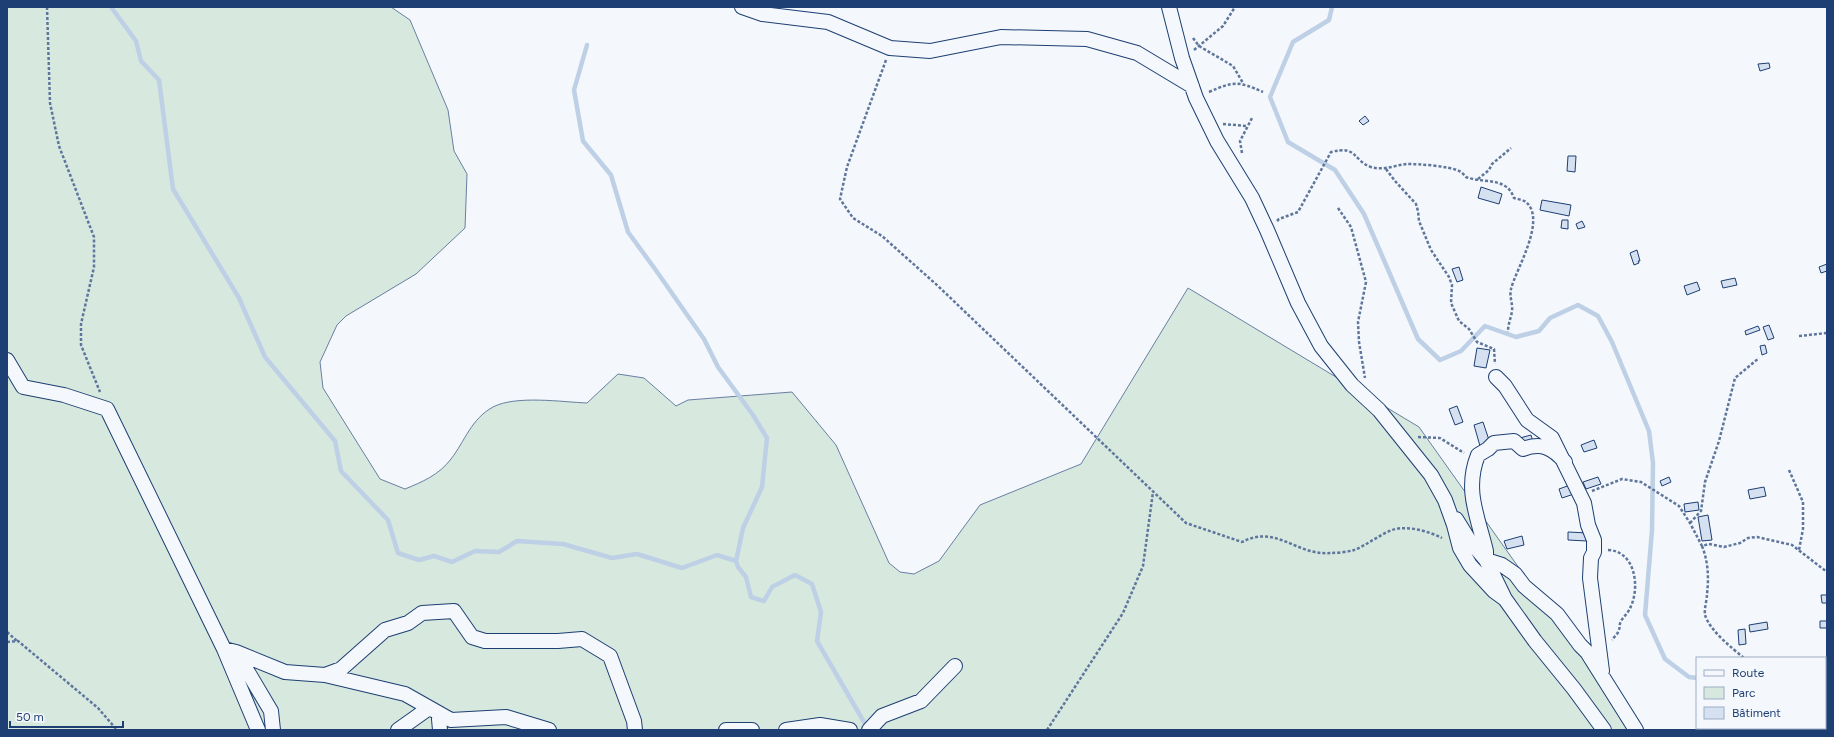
<svg xmlns="http://www.w3.org/2000/svg" width="1834" height="737" viewBox="0 0 1834 737" font-family="Figtree,sans-serif">
<rect width="100%" height="100%" fill="#f4f7fb"/>
<path fill="#d7e8df" stroke="#687fa3" d="M7,7H391L410,20L448,110L454,151L467,174L465,228L416,274L346,316L337,325L320,362L323,388L380,479L405,489C422,482 439,475 451,459C465,441 471,419 493,407C516,395 562,402 587,403L618,374L644,378L676,406L688,400L792,392L836,445L889,563L900,572L914,574L939,561L980,505L1081,464L1188,288L1419,427L1634,730H7Z"/>
<g fill="none" stroke-linecap="round" stroke-linejoin="round">
<path stroke="#bed0e5" stroke-width="4.5" d="M111,7L136,41L141,61L159,80L173,189L239,298L265,357L335,441L341,471L388,520L398,553L419,560L434,556L452,562L475,551L499,552L517,541L563,544L612,558L637,554L682,568L717,555L736,561
M1332,7L1329,20L1293,42L1270,97L1288,142L1335,170L1364,214L1418,339L1440,360L1461,351L1485,326L1516,337L1539,331L1550,318L1578,305L1598,316L1612,342L1649,431L1653,463L1652,530L1645,615L1665,659L1689,677L1697,678
M587,45L574,90L583,141L611,175L628,232L655,269L704,339L718,367L753,415L767,438L762,487L743,528L736,561L738,567L746,577L751,597L764,601L772,587L795,575L812,584L821,612L817,641L868,729
M1792,728L1795,730"/>
</g>
<path fill="#d5e0f0" stroke="#1d3f73" d="M1769,63L1770,68L1760,71L1758,64Z
M1365,116L1369,121L1363,125L1359,121Z
M1568,156H1576L1575,172L1567,171Z
M1481,187L1502,194L1499,204L1478,198Z
M1542,200L1571,205L1569,216L1540,210Z
M1562,220H1568V229L1561,228Z
M1582,221L1585,227L1578,229L1576,224Z
M1637,250L1640,261H1638L1639,263L1634,265L1630,253Z
M1827,264V271L1821,273L1819,267Z
M1459,267L1463,280L1457,282L1452,269Z
M1735,278L1737,285L1723,288L1721,281Z
M1697,282L1700,290L1687,295L1684,286Z
M1769,325L1774,338L1768,340L1763,327Z
M1758,326L1760,330L1746,335L1745,331Z
M1765,345L1767,353L1762,355L1760,346Z
M1477,348L1490,350L1486,368L1474,366Z
M1457,406L1463,422L1455,425L1449,409Z
M1483,422L1490,443L1480,446L1474,425Z
M1531,435L1533,442L1522,446L1520,438Z
M1594,440L1597,448L1584,452L1581,445Z
M1598,477L1601,484L1586,489L1583,482Z
M1669,477L1671,482L1662,486L1660,481Z
M1573,484L1577,493L1562,498L1559,489Z
M1764,487L1766,496L1750,499L1748,490Z
M1698,502L1699,510L1685,512L1684,504Z
M1708,515L1712,540L1702,541L1698,517Z
M1568,532L1588,533L1587,541L1568,540Z
M1522,536L1524,545L1507,549L1504,541Z
M1821,595H1827V603H1822Z
M1820,621H1827V628H1820Z
M1767,622L1768,629L1750,632L1749,625Z
M1745,629L1746,644L1739,645L1738,630Z"/>
<g fill="none" stroke-linecap="round" stroke-linejoin="round">
<defs>
<path id="minor" d="M742,7L762,14L828,22L890,48L930,51L1001,37L1087,39L1137,53L1192,86
M1169,7L1182,58L1196,98L1217,141L1252,198L1267,230L1298,303L1321,346L1352,385L1379,410L1431,475L1445,500L1454,525L1460,548L1470,565L1494,591L1505,599L1535,641L1574,689L1604,730
M7,360L23,387L64,395L107,409L224,649L258,730
M1496,377L1505,386L1527,420L1552,438L1584,503L1588,525L1594,540V552L1591,558L1590,578L1602,671
M1565,462C1553,448 1542,442 1523,449L1514,441L1494,443L1488,449L1478,455C1464,490 1478,517 1486,551V560L1502,565L1515,574L1524,586L1557,614L1580,645L1587,652L1636,730
M1456,519L1469,540L1486,560L1504,597
M224,649L236,652L285,672L325,675L405,694L451,720L506,717L549,730
M236,652L271,711L273,730
M325,675L341,669L385,630L408,623L422,613L454,611L472,637L485,641H558L582,639L610,656L634,721L635,730
M1729,728V730
M398,730L429,708
M440,730L439,719L441,715
M726,730H752
M786,730L820,725L850,730
M869,730L882,716L921,701L955,666"/>
</defs>
<use href="#minor" stroke="#1d3f73" stroke-width="16"/>
<path stroke="#5e769c" stroke-width="2.5" stroke-dasharray="3 2" stroke-linecap="butt" d="M47,7L50,103L59,146L94,237V267L81,324V345L100,392
M1193,38L1199,46L1233,66L1243,83
M1194,50L1223,26L1235,7
M886,60L847,167L840,199L853,218L882,236L938,286L1186,523L1242,542C1276,524 1297,556 1330,553C1337,553 1347,552 1354,550C1367,545 1379,535 1392,530C1407,525 1428,531 1442,538
M1209,92C1234,81 1238,81 1263,92
M1223,124L1247,126
M1242,153L1240,141L1252,118
M1386,169L1395,181L1416,204L1418,211L1419,221L1431,250L1449,277L1452,285L1451,303L1459,321L1469,329L1477,342L1494,349L1495,364
M1478,179L1489,170L1492,164L1511,148
M1338,208L1351,227L1366,282L1358,322L1359,342L1365,378
M1277,221L1279,219L1298,212L1331,152C1358,145 1353,161 1371,167C1384,171 1395,165 1407,164C1419,164 1449,166 1459,171C1462,172 1464,175 1466,177C1478,182 1494,179 1505,186C1510,189 1512,193 1514,198C1518,199 1523,200 1526,202C1547,220 1516,269 1511,289C1509,296 1513,304 1512,311C1511,318 1508,324 1508,332
M1799,336L1827,333
M1418,437L1440,438L1464,453
M1789,470L1803,502V529L1799,550
M1592,491L1622,479L1641,482L1679,506L1690,523L1702,546L1709,544L1724,547L1740,543L1748,538L1757,537L1792,545L1827,572
M1690,523L1701,511L1705,482L1719,441L1735,378L1759,358
M1702,546C1708,561 1709,577 1707,594C1707,600 1704,609 1705,615C1710,631 1732,648 1744,658
M1608,550C1635,551 1640,586 1631,606C1629,612 1624,616 1621,621C1619,625 1620,627 1619,630C1618,634 1614,637 1612,640
M7,632L17,641
M7,642L18,641L98,708L117,730
M1825,711L1827,710
M1047,730L1123,613L1143,566L1153,492
M1791,730L1792,728"/>
<use href="#minor" stroke="#f4f7fb" stroke-width="14"/>
</g>
<rect width="1834" height="737" fill="none" stroke="#1d3f73" stroke-width="16"/>
<rect x="1696" y="657" width="130" height="72" fill="#f4f7fb" stroke="#9eadc5"/>
<rect x="1704" y="670" width="20" height="6" fill="#f4f7fb" stroke="#9eadc5"/>
<text x="1732" y="677" font-size="12" fill="#1d3f73">Route</text>
<rect x="1704" y="687" width="20" height="12" fill="#d7e8df" stroke="#9eadc5"/>
<text x="1732" y="697" font-size="12" fill="#1d3f73">Parc</text>
<rect x="1704" y="707" width="20" height="12" fill="#d5e0f0" stroke="#9eadc5"/>
<text x="1732" y="717" font-size="12" fill="#1d3f73">Bâtiment</text>
<path d="M10 721v6h113v-6" fill="none" stroke="#1d3f73" stroke-width="2"/>
<text x="16" y="721" font-size="12" fill="#1d3f73" stroke="#f4f7fb" stroke-width="3" paint-order="stroke">50 m</text>
</svg>
